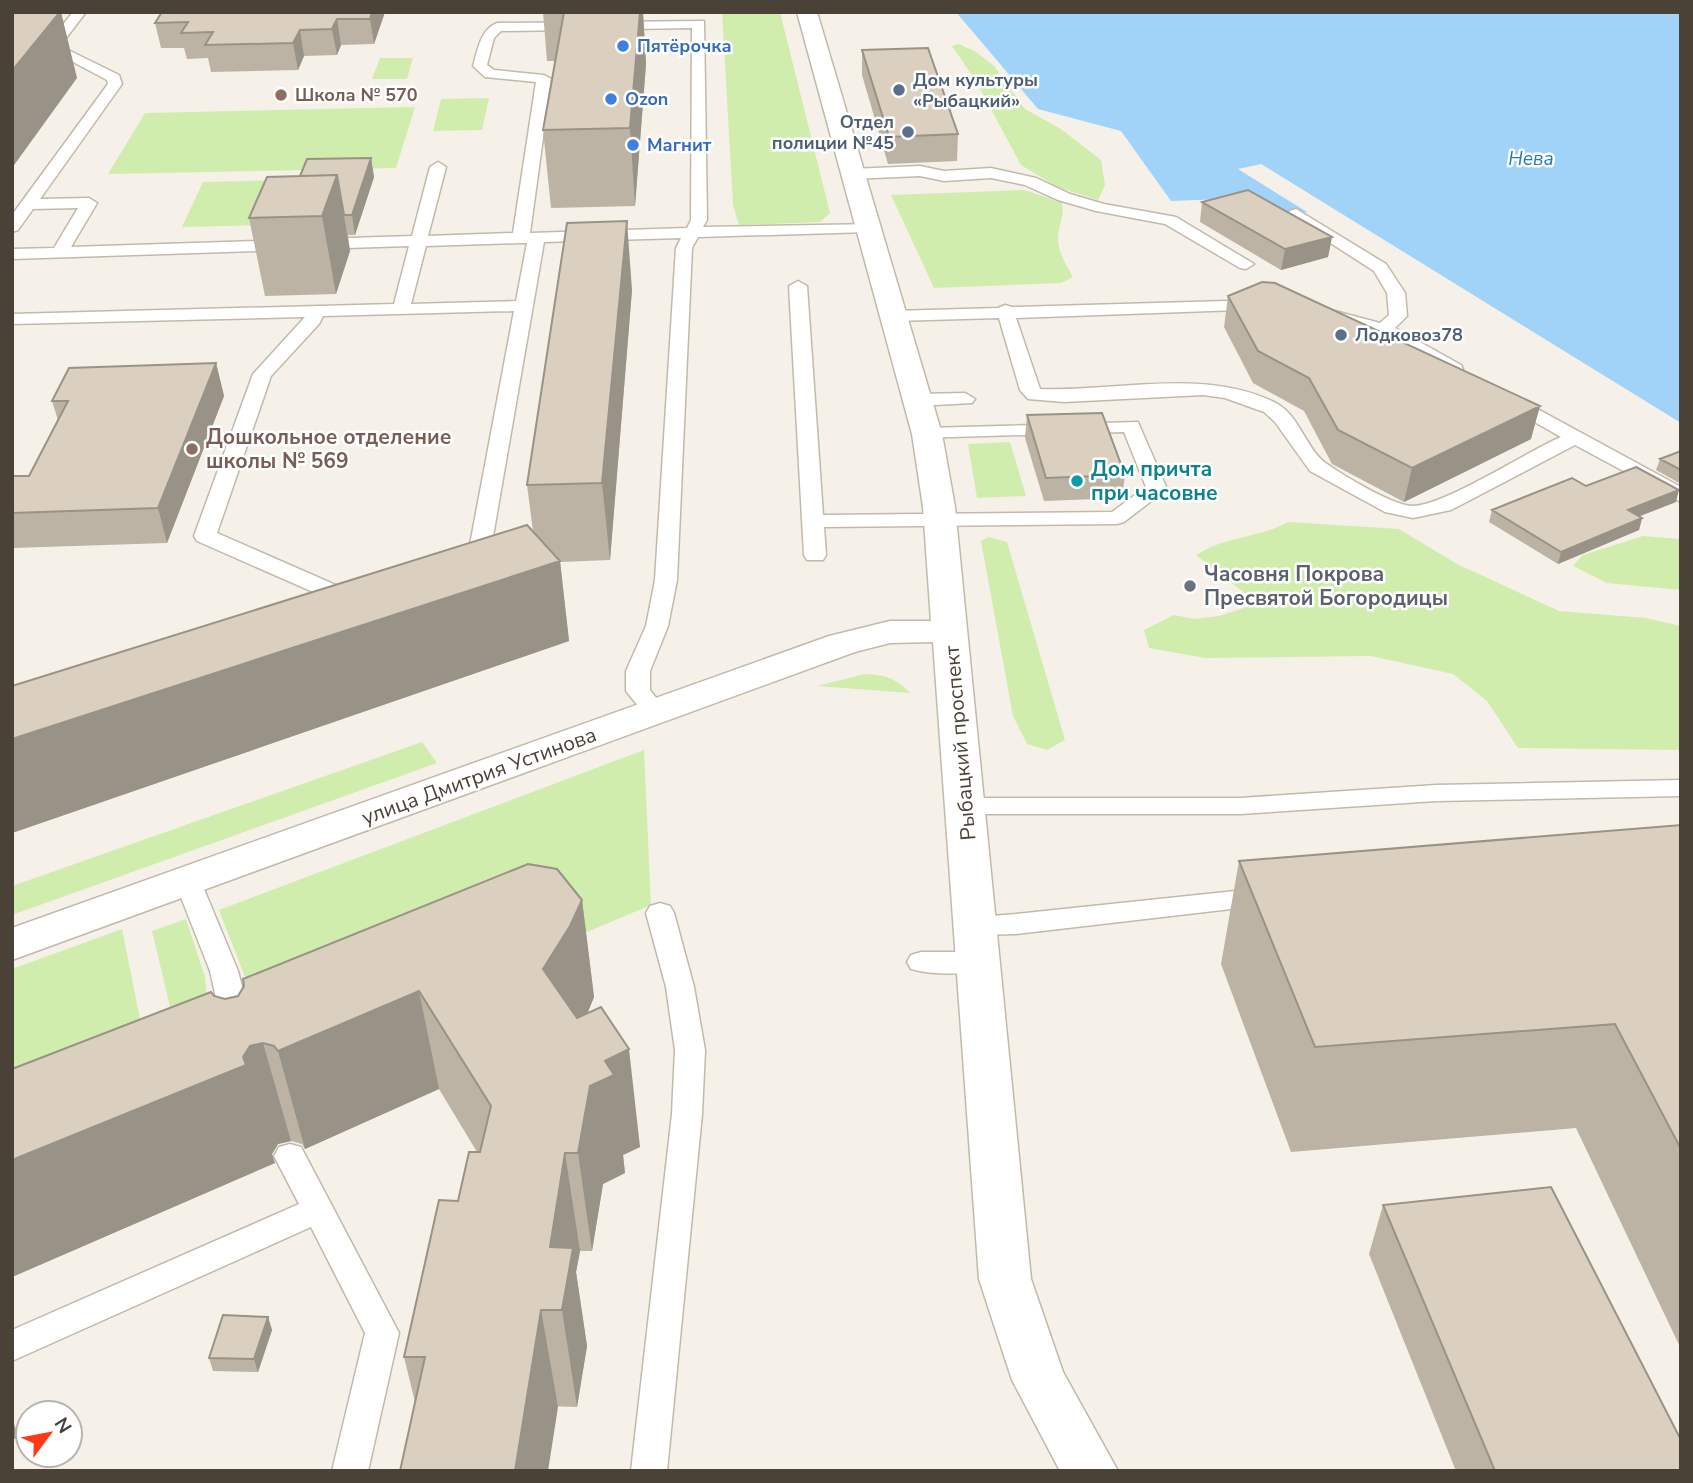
<svg xmlns="http://www.w3.org/2000/svg" width="1693" height="1483" viewBox="0 0 1693 1483" font-family="'Nunito Sans',sans-serif">
<rect width="100%" height="100%" fill="#f5f1e8"/>
<path fill="#d0edae" d="M722,12H780L830,213L820,222L739,225L733,205Z
M959,44L976,52L994,66L1025,109L1061,129L1101,160L1105,185L1098,200L1057,187L1021,165L976,81L952,46Z
M380,58H413L407,79H372Z
M489,98L482,130L433,131L441,99Z
M415,107L396,168L108,174L145,113Z
M282,180L265,225L182,227L203,182Z
M1024,190L1062,202C1065,218 1057,227 1058,241C1059,254 1067,266 1073,277L1061,283L934,288L891,195Z
M1010,442L1026,496L977,498L968,444Z
M1288,522L1399,529L1457,564L1559,611L1646,618L1681,626V750L1518,748L1487,701L1453,674L1371,656L1205,658L1149,648L1144,630L1174,615L1194,619L1219,616L1247,607V595L1196,555C1226,536 1256,539 1288,522Z
M1643,536L1681,539V590L1607,583L1573,566L1583,555Z
M989,537L1007,542L1058,716L1065,740L1047,750L1027,744L1013,716L981,541Z
M865,674C885,675 896,678 910,693L817,686Z
M422,742L437,763L12,915V886Z
M644,750L651,905L426,1000H254L219,910Z
M186,919L205,977L209,1020L176,1032L152,931Z
M122,929L145,1044L12,1095V969Z"/>
<path fill="#a0d3f7" d="M956,12H1681V423L1261,164L1238,169L1307,212L1284,218L1250,198L1171,201L1121,131L1038,109Z"/>
<g fill="none" stroke-linecap="round" stroke-linejoin="round">
<defs>
<path id="service" d="M73,12H86L60,46L119,75L122,84L40,199L89,198L97,203L71,247L412,236L430,167L438,162L446,167L428,236L513,233L536,82L485,77L473,66C478,50 480,30 497,23L704,21L707,220L703,227L875,224L877,227L875,230L869,232L698,237L692,248L677,580L668,626L650,671V690L667,712L663,717L655,719L647,717L626,691V671L646,626L655,580L676,248L681,238L544,242L487,571L484,576H468L465,571L514,311L323,316L319,324L271,376L217,533L361,596L364,601L361,606H345L197,541L194,536L253,374L305,317L12,324V314L394,304L409,246L12,259V249L54,248L78,208L33,209L18,230L12,232V215L108,84L107,80L45,47ZM692,28L691,220L687,228L530,233L551,79L544,75L494,70L487,65L494,38L501,31ZM521,243H527L516,301L411,304L426,246Z
M920,166L944,171L991,168L1036,178L1070,194L1104,204L1176,217L1254,264L1246,269L1240,268L1165,224L1096,211L1058,200L1025,185L991,178L944,181L920,176L852,179L844,174L852,169Z
M1296,209L1386,264L1405,293L1407,316L1395,328L1461,365L1463,369L1461,373H1447L1377,333L1325,319L1322,315L1325,311L1331,310L1380,323L1389,315L1387,293L1374,271L1290,217L1288,214L1290,211Z
M798,281L807,286L823,515L1112,512L1146,487L1124,432L920,438L917,434L927,428L1138,422L1167,489L1124,522L1117,524L824,527L826,555L823,560H807L804,555L789,286Z
M1261,300L1270,305L1267,309L1016,318L1040,389C1117,392 1204,367 1276,403C1300,416 1306,450 1327,464C1344,476 1392,505 1412,506C1444,506 1526,452 1561,437L1501,403L1498,399L1508,393L1681,487V502L1575,445L1451,510L1413,518L1385,512L1310,471L1275,422L1264,412L1225,398L1203,395L1064,402L1028,399L1020,390L999,318L894,321L885,316L894,311L998,308L1005,305L1012,307Z
M965,393L975,399L972,403L917,406L907,400L917,394Z
M1681,780V796L1436,801L1240,814H966L957,812L953,806L957,800L966,798H1240L1436,785Z
M188,873L197,876L201,882L238,971L253,1029L248,1037L238,1040L228,1037L223,1029L210,971L175,882L179,876Z
M1264,888L1274,890L1277,897L1274,904L1016,934L976,935L966,932L962,925L966,918L1016,914Z
M660,903L670,906L674,913L694,987L705,1050L702,1114L667,1471H631L672,1114L675,1050L666,987L646,913L650,906Z
M921,952H978L988,955L992,962L988,969C967,975 932,975 911,969L907,962L911,955Z
M290,1144L301,1147L399,1333L368,1471H332L365,1333L311,1227L12,1361V1330L299,1204L274,1156L279,1147Z"/>
<path id="minor" d="M797,12H817L942,434L955,507L1031,1279L1063,1372L1118,1471H1060L1012,1380L979,1279L933,642L890,643L855,652L12,960V928L829,636L890,621H931L923,507L912,434Z"/>
</defs>
<use href="#service" stroke="#c2b9aa" stroke-width="3"/>
<use href="#minor" stroke="#c2b9aa" stroke-width="3"/>
<use href="#service" fill="#fff" fill-rule="evenodd"/>
<use href="#minor" fill="#fff" fill-rule="evenodd"/>
</g>
<path fill="#bcb3a4" d="M385,12L374,44L341,45L337,55L304,56L298,70L211,72L208,58L187,59L184,48H161L155,23Z
M543,12H643L646,64L635,206L551,208L543,130L555,61H547Z
M862,50L958,134L957,161L888,164L862,75Z
M371,158L374,177L355,235H348L350,251L336,294L265,296L249,218L300,176Z
M1202,202L1332,237L1328,257L1281,270L1200,222Z
M632,290L610,560L560,562L569,641L12,833V686L533,531L527,485Z
M1228,296L1531,439L1404,502L1332,464L1304,411L1253,383L1224,327Z
M216,363L224,396L167,543L12,548V476H29L58,420L52,401Z
M1027,415L1125,475L1122,498L1044,501L1025,438Z
M1681,451V484L1656,470L1660,459Z
M1586,486L1676,502L1639,516L1642,518L1639,530L1558,564L1489,522L1492,510Z
M1681,825V1349L1576,1128L1291,1152L1221,964L1239,861Z
M582,900L594,997L587,1014L640,1147L623,1155L625,1173L603,1184L592,1251H580L576,1272L587,1346L577,1407L415,1402L404,1357L458,1201L477,1152L439,1089L305,1149L302,1144L291,1141L278,1144L272,1154L275,1163L12,1277V1069L214,996L225,999L238,996Z
M1383,1205L1681,1471H1456L1369,1254Z
M268,1317L272,1330L258,1372L213,1371L209,1358Z"/>
<path fill="#999286" d="M60,12H61L77,78L12,168V71Z
M372,12H385L374,44L370,19Z
M640,12H643L646,64L635,206L630,128Z
M337,19L341,45L337,55L332,29Z
M300,30L304,56L298,70L293,43Z
M371,158L374,177L355,235L352,215Z
M337,175L350,251L336,294L322,216Z
M627,221L632,290L610,560L602,483Z
M1332,237L1328,257L1281,270L1285,249Z
M216,363L224,396L167,543L158,508Z
M1540,406L1531,439L1404,502L1412,468Z
M1679,490L1676,502L1625,522L1628,510Z
M1642,518L1639,530L1558,564L1561,552Z
M560,561L569,641L12,833V739Z
M582,900L594,997L583,1024L557,1067L543,969Z
M419,991L439,1089L305,1149L278,1051Z
M263,1043L291,1141L278,1144L272,1154L275,1163L12,1277V1160L243,1057L250,1046Z
M629,1049L640,1147L623,1155L625,1173L603,1184L592,1251L578,1153L590,1086L605,1061Z
M565,1153L580,1251L576,1272L587,1346L577,1407L562,1310L550,1247Z
M541,1310L558,1407L548,1471H515Z
M268,1317L272,1330L258,1372L254,1359Z
M12,1417L18,1437L12,1440Z"/>
<path fill="#dbd0bf" stroke="#999286" stroke-width="2" d="M12,12H60L12,71Z
M162,12H372L370,19H337L332,29L300,30L293,43L205,45L213,32L181,33L188,22L155,23Z
M564,12H640L630,128L543,130Z
M928,48L958,134L889,137L862,50Z
M371,158L352,215H344L337,175L300,176L307,159Z
M337,175L322,216L249,218L267,177Z
M1248,190L1332,237L1285,249L1202,202Z
M627,221L602,483L527,485L567,223Z
M1262,282L1275,283L1540,406L1412,468L1338,430L1309,378L1258,351L1228,296Z
M216,363L158,508L12,513V476H29L68,401H52L69,368Z
M1102,413L1125,475L1046,478L1027,415Z
M1681,451V470L1660,459Z
M1636,467L1679,490L1628,510L1642,518L1561,552L1492,510L1572,478L1586,486Z
M527,525L560,561L12,739V686Z
M1681,825V1149L1615,1024L1315,1047L1239,861Z
M528,864L557,869L582,900L570,926L543,969L577,1018L601,1007L629,1049L605,1061L614,1075L590,1086L578,1153H565L550,1247L573,1248L562,1310H541L515,1471H400L425,1357H404L439,1200L458,1201L469,1152H480L491,1106L419,991L278,1051L274,1046L263,1043L250,1046L243,1057L246,1065L12,1160V1069L211,992L214,996L225,999L238,996L244,986L243,979Z
M1551,1187L1681,1440V1471H1495L1383,1205Z
M223,1315L268,1317L254,1359L209,1358Z"/>
<g fill="#3f7fe0" stroke="#fff" stroke-width="2.5">
<circle cx="623" cy="46" r="7"/>
<circle cx="611" cy="99" r="7"/>
<circle cx="633" cy="145" r="7"/>
</g>
<g fill="#5c6f8a" stroke="#fff" stroke-width="2.5">
<circle cx="899" cy="90" r="7"/>
<circle cx="908" cy="132" r="7"/>
<circle cx="1341" cy="335" r="7"/>
</g>
<g fill="#8d6e63" stroke="#fff" stroke-width="2.5">
<circle cx="281" cy="95" r="7"/>
<circle cx="192" cy="449" r="7"/>
</g>
<circle fill="#0f9aa8" stroke="#fff" stroke-width="2.5" cx="1077" cy="481" r="7"/>
<circle fill="#6b7280" stroke="#fff" stroke-width="2.5" cx="1190" cy="586" r="7"/>
<g text-anchor="middle" dominant-baseline="central" stroke-width="5" stroke-linejoin="round" paint-order="stroke">
<g font-size="18" font-weight="bold" fill="#366cbe" stroke="#fff" text-anchor="start">
<text x="637" y="46">Пятёрочка</text>
<text x="625" y="99">Ozon</text>
<text x="647" y="145">Магнит</text>
</g>
<g font-size="18" font-weight="bold" fill="#4e5e75" stroke="#fff" text-anchor="start">
<text x="913" y="80">Дом культуры<tspan x="913" dy="21">«Рыбацкий»</tspan></text>
<text x="894" y="122" text-anchor="end">Отдел<tspan x="894" dy="21">полиции №45</tspan></text>
<text x="1355" y="335">Лодковоз78</text>
</g>
<g font-size="18" font-weight="bold" fill="#785e54" stroke="#fff" text-anchor="start">
<text x="295" y="95">Школа № 570</text>
</g>
<g font-size="19" font-style="italic" fill="#2479b6" stroke="#fff">
<text x="1531" y="159">Нева</text>
</g>
<g font-size="21" font-weight="bold" fill="#785e54" stroke="#fff" text-anchor="start">
<text x="206" y="437">Дошкольное отделение<tspan x="206" dy="24">школы № 569</tspan></text>
</g>
<g font-size="21" font-weight="bold" fill="#0d838f" stroke="#fff" text-anchor="start">
<text x="1091" y="469">Дом причта<tspan x="1091" dy="24">при часовне</tspan></text>
</g>
<g font-size="21" font-weight="bold" fill="#5b616d" stroke="#fff" text-anchor="start">
<text x="1204" y="574">Часовня Покрова<tspan x="1204" dy="24">Пресвятой Богородицы</tspan></text>
</g>
<g font-size="21" fill="#4a4236" stroke="#fff">
<text transform="translate(960 743) rotate(-95)">Рыбацкий проспект</text>
<text transform="translate(479 776) rotate(-20)">улица Дмитрия Устинова</text>
</g>
</g>
<rect width="1693" height="1483" fill="none" stroke="#4a4236" stroke-width="28"/>
<g transform="translate(49 1434) rotate(58)"><circle r="33" fill="#ffffff" stroke="#b7b3af" stroke-width="2"/>
<path d="M0-5L12 26L0 18L-12 26Z" fill="#ff3915"/>
<text y="-10" font-size="19" font-weight="bold" text-anchor="middle" fill="#4a4236">N</text>
</g>
</svg>
